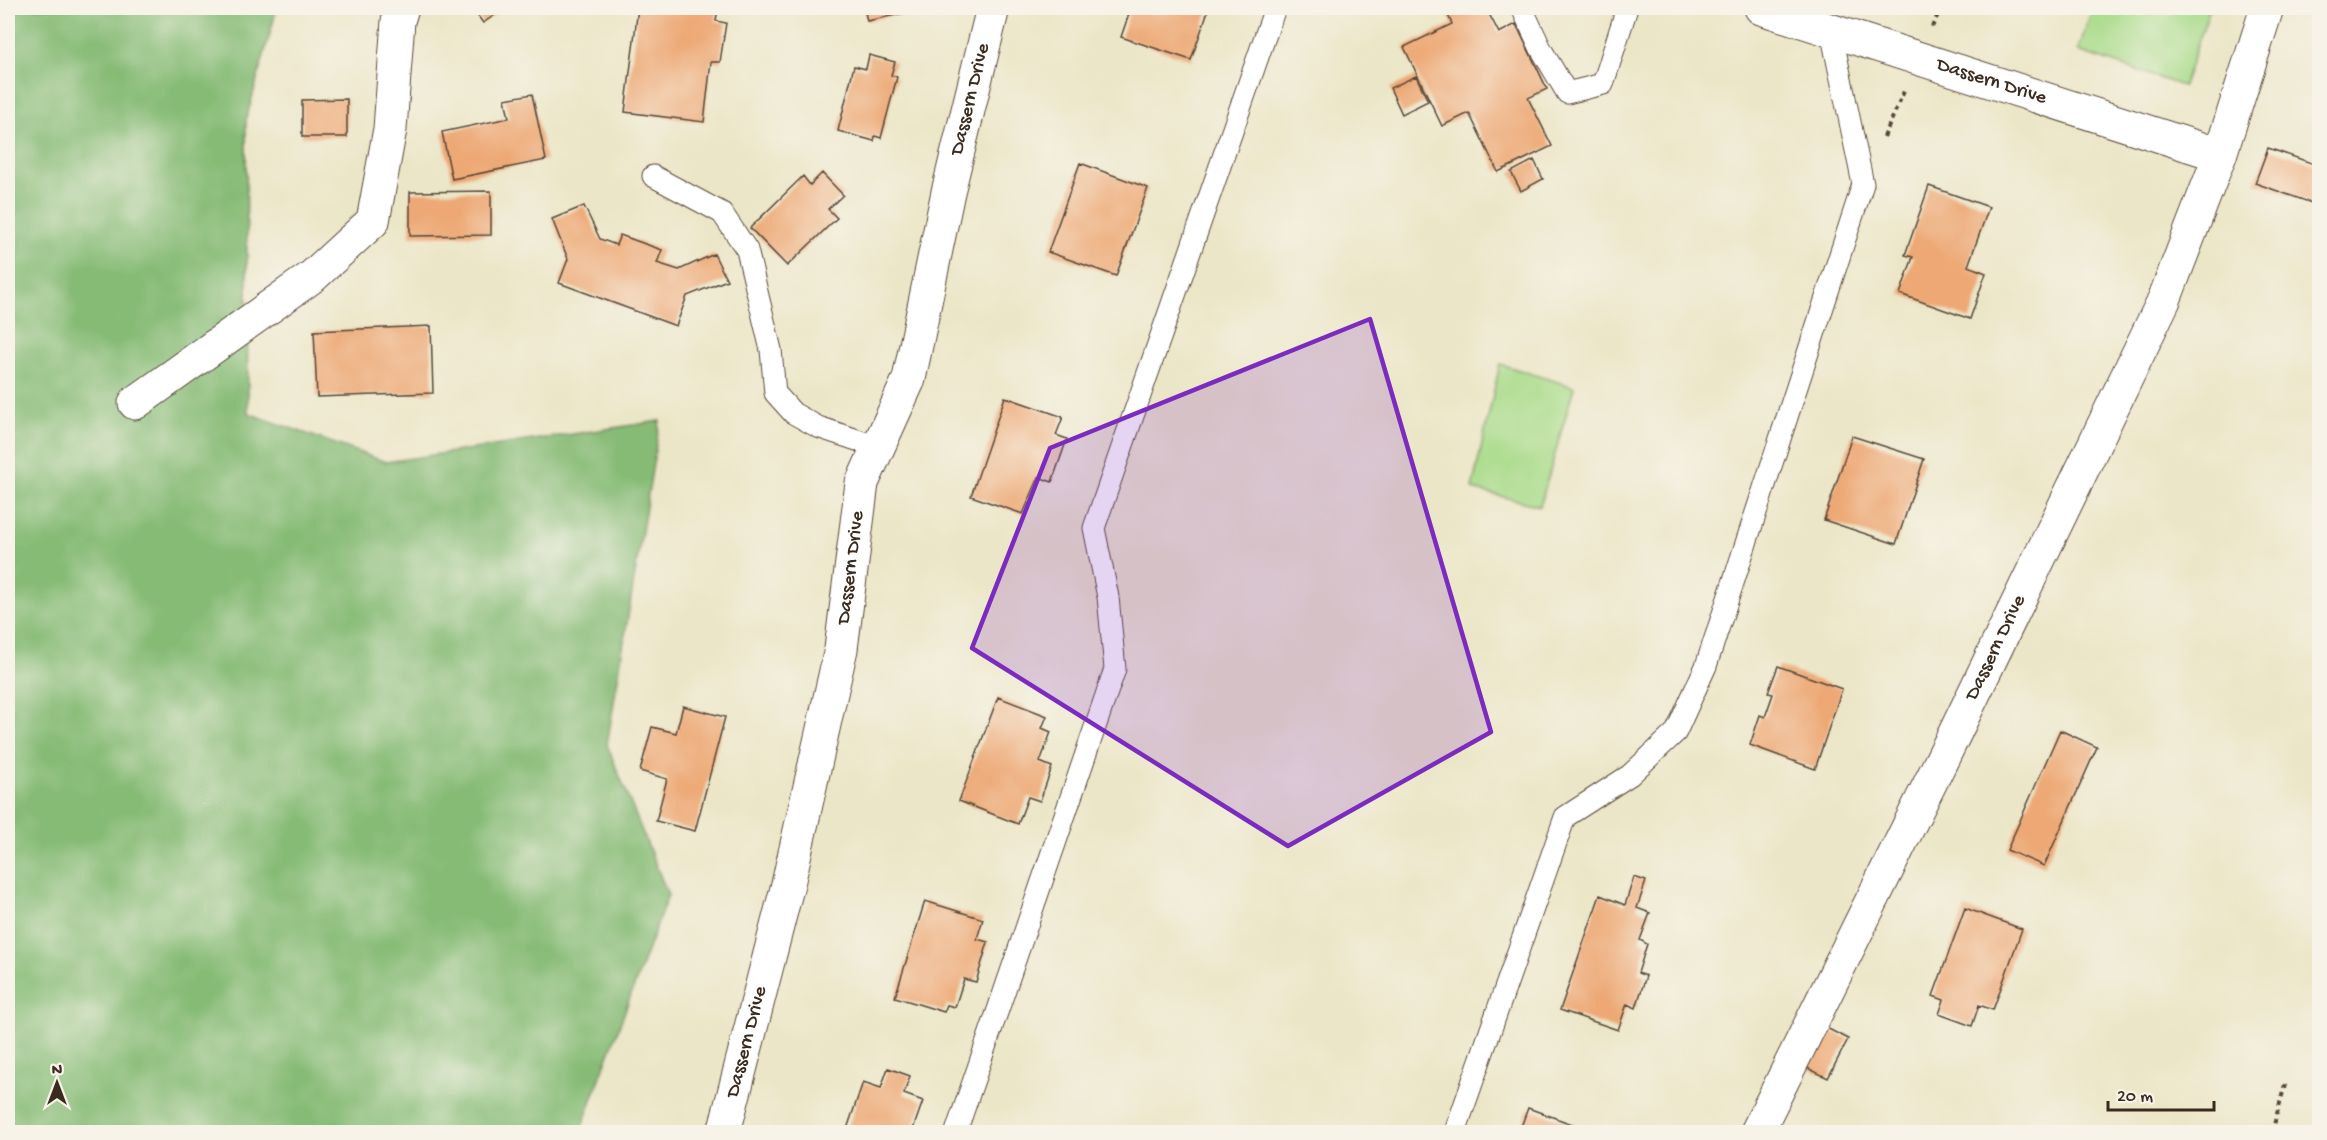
<svg xmlns="http://www.w3.org/2000/svg" width="2327" height="1140" viewBox="0 0 2327 1140" font-family="'Gochi Hand',sans-serif">
<rect width="100%" height="100%" fill="#f7f3e8"/>
<filter id="ink" filterUnits="userSpaceOnUse"><feTurbulence type="fractalNoise" baseFrequency=".0167" numOctaves="2"/><feDisplacementMap in="SourceGraphic" scale="12" xChannelSelector="R" yChannelSelector="G"/><feConvolveMatrix kernelMatrix="1 2 1 2 8 2 1 2 1" color-interpolation-filters="sRGB"/></filter>
<filter id="wash" filterUnits="userSpaceOnUse"><feTurbulence type="fractalNoise" baseFrequency=".008" numOctaves="4" result="noise"/><feDisplacementMap in="SourceGraphic" scale="24" xChannelSelector="R" yChannelSelector="G"/><feGaussianBlur stdDeviation="1.35" result="paint"/><feColorMatrix in="noise" values="0 0 0 0 0 0 0 0 0 0 0 0 0 0 0 0 0 1.4 0 .05"/><feComposite in="paint" operator="in"/></filter>
<g filter="url(#wash)">
<rect width="100%" height="100%" fill="#ece6c8"/>
<path fill="#a9db8a" stroke="#728254" stroke-width="1.5" d="M2093,8H2210L2183,86L2078,51Z
M1500,364L1574,387L1540,506L1472,489Z"/>
<path fill="#86bb76" stroke="#60724a" stroke-width="1.5" d="M8,8H277L246,120L248,413L386,462L660,421L607,745L668,895L580,1132H8Z"/>
<g id="blocks">
<path fill="#eda874" d="M472,8H505L483,23Z
M638,8H718L716,21L726,23L720,62H711L704,122L625,112Z
M864,8H909L910,12L867,21Z
M1131,8H1209L1191,60L1121,37Z
M1454,8H1486L1499,33L1516,24L1547,89L1528,98L1552,146L1498,172L1469,113L1442,126L1404,47L1452,24L1446,11Z
M869,55L895,62L891,75L897,77L881,138L875,136L874,141L838,131L854,66L866,69Z
M1416,76L1428,101L1402,114L1390,88Z
M532,94L546,160L452,179L442,132L509,118L505,99Z
M347,99V137H302V100Z
M2268,148L2320,166V206L2255,183Z
M1534,160L1543,179L1521,191L1511,172Z
M1080,163L1148,188L1116,276L1048,252Z
M822,173L843,195L828,209L837,218L787,266L750,228L803,176L810,185Z
M1929,186L1989,207L1968,266L1986,273L1970,319L1900,294L1913,257L1905,255Z
M491,191V235L410,236V192Z
M584,206L600,239L616,245L620,235L662,250L657,263L679,270L714,254L727,280L687,296L676,326L559,283L568,259L552,219Z
M431,326L433,393L317,397L314,331Z
M1005,397L1063,417L1056,435L1067,439L1052,482L1039,477L1023,514L971,496Z
M1852,436L1924,459L1896,544L1824,520Z
M1778,666L1842,689L1815,769L1750,745L1760,715L1765,717L1773,694L1768,693Z
M998,697L1047,716L1042,728L1051,732L1040,762L1052,767L1040,801L1028,797L1018,824L959,801Z
M683,706L725,717L695,831L656,821L667,779L640,771L652,727L676,733Z
M2060,730L2097,747L2044,866L2007,850Z
M1634,877L1646,881L1637,908L1650,913L1640,940L1647,944L1638,973L1646,976L1636,1008L1627,1004L1618,1030L1560,1010L1600,895L1625,905Z
M925,901L983,919L977,939L988,942L976,982L964,979L955,1007L947,1005L944,1012L895,997Z
M1965,908L2022,929L1993,1010L1979,1005L1972,1026L1939,1014L1944,1000L1933,996Z
M1819,1024L1848,1039L1828,1078L1799,1064Z
M888,1068L910,1076L904,1094L923,1101L912,1132H846L863,1082L881,1088Z
M1528,1108L1583,1128L1582,1132H1519Z"/>
</g>
</g>
<g filter="url(#ink)">
<use href="#blocks" fill-opacity="0" stroke="#564638" stroke-width="1.5"/>
<g fill="none" stroke-linecap="round" stroke-linejoin="round">
<defs>
<path id="service" d="M1522,8L1541,49L1567,93L1603,84L1627,8
M653,176L722,213L747,250L771,350L775,393L793,413L818,427L878,447
M956,1132L1115,669L1108,597L1094,528L1275,8
M1455,1132L1565,817L1630,775L1676,732L1706,666L1863,184L1831,31"/>
<g id="minor">
<path id="s1" d="M1761,8L2220,155"/>
<path d="M135,403L313,276L373,221L390,129L398,21L402,8"/>
<path id="s2" d="M724,1132L788,884L841,649L862,483L909,379L948,192L993,8"/>
<path id="s3" d="M1757,1132L1951,741L2164,300L2220,155L2267,8"/>
</g>
</defs>
<use href="#service" stroke="#564638" stroke-width="23"/>
<use href="#minor" stroke="#564638" stroke-width="35"/>
<path stroke="#564638" stroke-width="4" stroke-dasharray="4.5 4.5" stroke-linecap="butt" d="M1932,27L1941,8
M1884,137L1905,89
M2272,1132L2286,1081"/>
<use href="#service" stroke="#fff" stroke-width="21"/>
<use href="#minor" stroke="#fff" stroke-width="33"/>
</g>
</g>
<path fill="#7b2cbf" fill-opacity="0.2" stroke="#7b2cbf" stroke-width="4.5" stroke-linejoin="round" d="M1370,319L1491,732L1288,846L972,648L1050,448Z"/>
<g text-anchor="middle" dominant-baseline="central" stroke-width="4.5" stroke-linejoin="round" paint-order="stroke">
<g font-size="20" fill="#3b2a1e" stroke="#f7f3e8">
<text stroke="none"><textPath href="#s1" startOffset="242">Dassern Drive</textPath></text>
<text stroke="none"><textPath href="#s2" startOffset="1065">Dassern Drive</textPath></text>
<text stroke="none"><textPath href="#s2" startOffset="579">Dassern Drive</textPath></text>
<text stroke="none"><textPath href="#s3" startOffset="540">Dassern Drive</textPath></text>
<text stroke="none"><textPath href="#s2" startOffset="93">Dassern Drive</textPath></text>
</g>
</g>
<rect width="2327" height="1140" fill="none" stroke="#f7f3e8" stroke-width="30"/>
<g transform="translate(57 1083)" stroke="#f7f3e8" stroke-width="4.5" paint-order="stroke">
<path d="M0-4.5L10 22L0 15L-10 22Z" fill="#3b2a1e"/>
<text y="-9" font-size="16" font-weight="bold" text-anchor="middle" fill="#3b2a1e">N</text>
</g>
<path d="M2108 1101v9h106v-9" fill="none" stroke="#3b2a1e" stroke-width="3"/>
<text x="2117" y="1101" font-size="18" fill="#3b2a1e" stroke="#f7f3e8" stroke-width="4.5" paint-order="stroke">20 m</text>
</svg>
